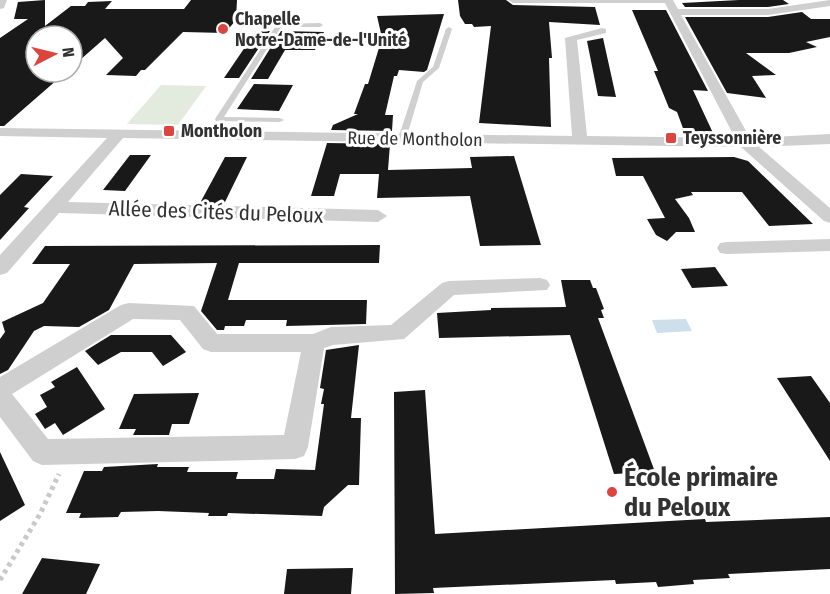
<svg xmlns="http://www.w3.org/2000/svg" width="830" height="594" viewBox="0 0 830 594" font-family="'Fira Sans Condensed',sans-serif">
<rect width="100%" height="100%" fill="#fff"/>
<path fill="#e3eade" d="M161,85L206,86L178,125L127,124Z"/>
<path fill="#cfdeeb" d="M686,319L692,331L657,333L652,320Z"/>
<path fill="#191919" d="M45,0V26L71,6H85L88,2L112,1L105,9H184L191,0H237L236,20L225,33L183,32L145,70H141L136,76L106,75L123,58L105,38L72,67V36H36V72H66L4,126H0V38L28,19H14L18,2Z
M458,0H506L513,5L595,7L600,25L549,22L552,58H549L551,127L479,123L491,26L474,27L472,24H465L460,16Z
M739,0H783L789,4L768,7H685L682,3Z
M632,10H666L708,91L693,90L713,133L684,131L677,112L669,108L654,71H658Z
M802,12L811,19H830V37L806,42L817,47L789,53H746L776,75L752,76L766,98L727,93L685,17H768Z
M444,14L427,70L424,72L399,70L397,76H394L385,115H393L392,131L331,130L333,125L358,114H354L365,84H368L382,38L377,16Z
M256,31H270L239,78H224Z
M281,31L324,32L315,50H285L268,79H251Z
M603,38L616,97L598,96L587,41Z
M254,84L293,85L279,111L237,109Z
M327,143L390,144L388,170L472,168L470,157L514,156L541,245L480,246L470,196L377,198L379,174H340L334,196H311Z
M130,155H151L125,191L103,190Z
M225,157H247L224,204L200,203Z
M734,157L748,161L813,224L769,226L742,192H691L693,195L675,199L689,218L695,232H676L667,241L656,235L647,219L665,218L643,176H616L612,158Z
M21,174L53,176L24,207L29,208L0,240V195Z
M380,245L379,263H239L228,300H367L366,324L286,326L287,320H246L244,326H225L224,330H217L201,311L217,263L134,264L109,310L79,327L44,326L34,331L8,370L0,374V339L5,332L2,322L43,303L70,264H32L45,246Z
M715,267L728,286L692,288L681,269Z
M561,280H590L593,288H596L604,309L601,310L604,318H598L655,472L614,474L570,335L439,338L437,313L491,310V308L566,307Z
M111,335H171L186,352L163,366L152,352H121L98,365L85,351Z
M359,345L351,418H361L359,485H348L324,507L322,516L228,513L227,516H208L209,513L158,511L121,512L118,517L79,518L81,513H66L84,471H102L104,467L158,464L157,467H189L187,472H238L236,479H274L276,469L315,470L324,404H321L324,389L320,388L326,350Z
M77,367L105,409L63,435L55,423L45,429L35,414L47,407L40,395L55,387L51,382Z
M811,376L830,403V461L777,378Z
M425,390L435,534L705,519L706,522L830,517V569L728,574L730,578L693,580L694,584L658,587L656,582L616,584L615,580L433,588L434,593L395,594L394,392Z
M199,393L189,424H172L169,435H133L136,429H119L134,394Z
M0,452L25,505L0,521Z
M42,558L100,564L86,594H22Z
M353,568L351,594H284L287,569Z"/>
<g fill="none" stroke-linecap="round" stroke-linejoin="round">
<path stroke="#c9c9c9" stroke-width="5" stroke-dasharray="4 4" stroke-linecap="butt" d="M0,580L40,514L59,474"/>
<path fill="#cfcfcf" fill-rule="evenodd" d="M277,24L320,23L323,25L320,27H281L224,117L280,118L284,120L280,122L216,121L215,119Z
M449,27L452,29L439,68L423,82L406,139L399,141L398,139L417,81L433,67L446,29Z"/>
<path fill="#cfcfcf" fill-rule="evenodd" d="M0,0H7L4,8L0,9Z
M508,0H673L678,9H768L830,0V6L768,15H681L750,138L830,134V144L759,147L830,208V223L824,221L741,147L123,138L68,202L378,210L387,216L378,222L59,213L7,273L0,275V255L107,138L0,136V128L572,136L565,38L602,28L606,29V33L577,40L587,136L735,138L665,3H513Z
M830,239V251L727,254L720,253L717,248L720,243L727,242Z
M540,278L547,280L550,285L547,290L454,295L404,339L333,345L324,348L308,447L304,456L295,459L42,465L33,461L0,417V377L121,305L129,303L194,306L217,334H313L331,327L391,325L442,283L449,281ZM133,319L180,320L203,349L211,352H301L284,435L48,439L12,394Z"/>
</g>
<g fill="#dc4440" stroke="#fff" stroke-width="2">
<circle cx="223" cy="29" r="6"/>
<rect x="163" y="125" width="12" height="12" rx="3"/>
<rect x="665" y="132" width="12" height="12" rx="3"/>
<circle cx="612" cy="492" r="6"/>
</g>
<g text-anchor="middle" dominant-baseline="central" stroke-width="6" stroke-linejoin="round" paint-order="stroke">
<g font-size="18" font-weight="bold" fill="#323232" stroke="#fff" text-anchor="start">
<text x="235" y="19">Chapelle<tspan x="235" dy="21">Notre-Dame-de-l'Unité</tspan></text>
<text x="181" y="131">Montholon</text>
<text x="683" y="138">Teyssonnière</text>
</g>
<g font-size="18" fill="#323232" stroke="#fff">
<text transform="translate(415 139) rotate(1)">Rue de Montholon</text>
</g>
<g font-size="21" fill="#323232" stroke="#fff">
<text transform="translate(216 212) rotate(2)">Allée des Cités du Peloux</text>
</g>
<g font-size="26" font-weight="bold" fill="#323232" stroke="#fff" text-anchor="start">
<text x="624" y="477">École primaire<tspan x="624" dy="30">du Peloux</tspan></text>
</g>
</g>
<g transform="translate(54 54) rotate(83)"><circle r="28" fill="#ffffff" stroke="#adadad" stroke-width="1.5"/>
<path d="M0-4.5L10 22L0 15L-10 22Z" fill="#dc4440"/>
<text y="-9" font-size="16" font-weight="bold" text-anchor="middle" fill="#323232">N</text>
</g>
</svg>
